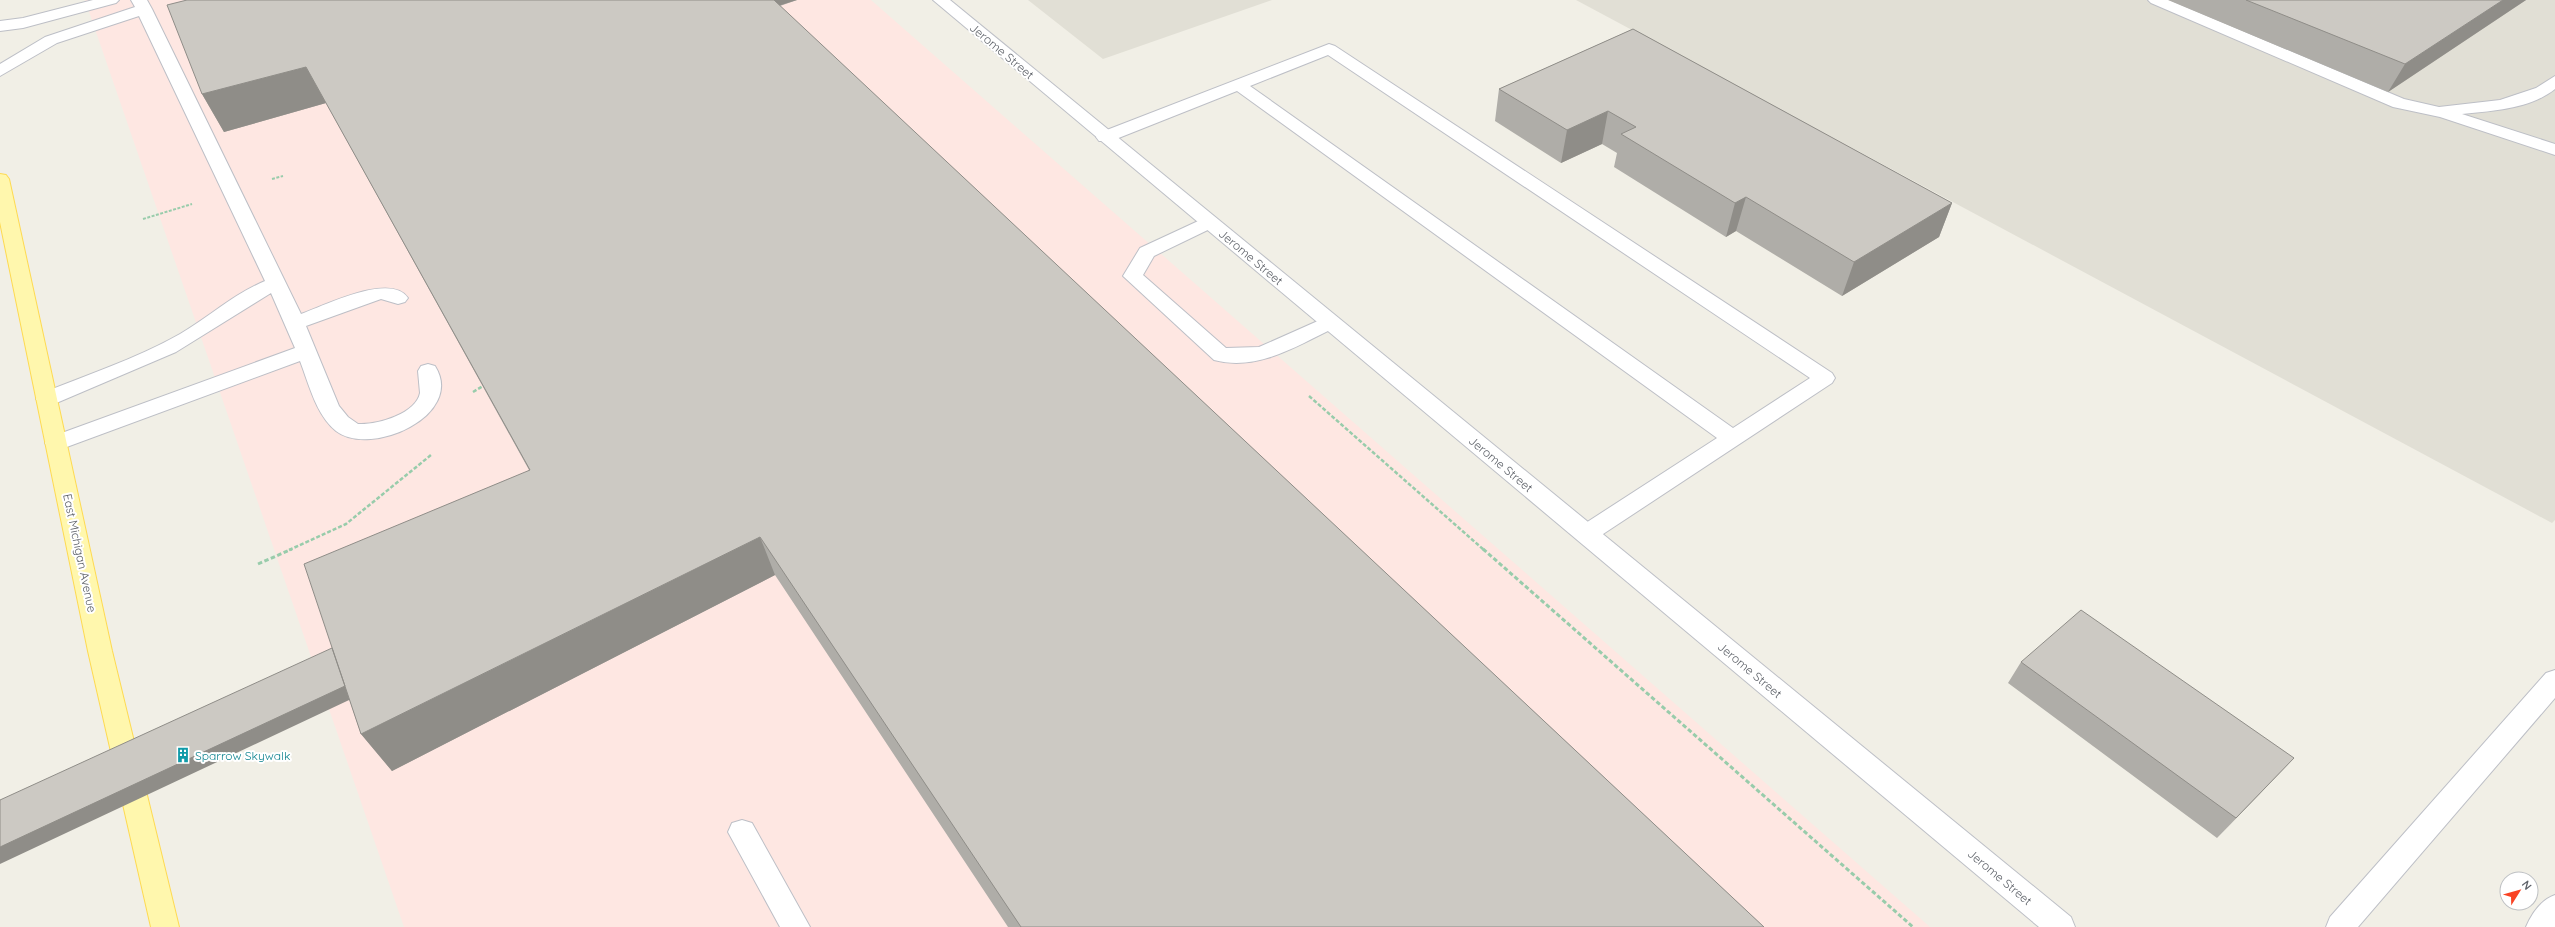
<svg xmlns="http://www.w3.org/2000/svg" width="2555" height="927" viewBox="0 0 2555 927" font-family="Quicksand,sans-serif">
<rect width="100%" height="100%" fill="#f1efe6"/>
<path fill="#e1dfd5" d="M1028,0H1272L1103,59Z
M1576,0H2555V520L2552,523Z"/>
<path fill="#fee7e2" d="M85,0H871L1930,927H404Z"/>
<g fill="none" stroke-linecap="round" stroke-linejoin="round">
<defs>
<path id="lane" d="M93,0H119L116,3L23,28L0,31V21L23,18Z
M131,0H147L152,9L301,314C324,306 391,272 408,298L405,302L398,304L381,299L306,326L339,406L348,417L358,424C377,425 416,414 420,393L418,371L421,366L428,364L435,366C466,415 371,458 336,431C316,415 309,384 300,361L64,448L56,451L48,448L45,443L48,438L295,348L271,293L176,352L54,404L47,406L40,404L36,399L40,394C86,375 136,359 180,334C209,317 234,294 265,281L139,16L57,43L0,76V64L45,37L135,7Z
M2148,0H2169L2404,99L2439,107L2500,100L2536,88L2555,76V89C2530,109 2493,111 2462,114L2555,144V155L2440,117L2393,107L2151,3Z
M1329,44L1335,46L1832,373L1835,378L1832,383L1594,540L1586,543L1578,540L1574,534L1578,528L1717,438L1237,91L1111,141H1099L1096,137L1099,133ZM1328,55L1810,378L1733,428L1250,86Z
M1209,216L1216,218L1218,222L1216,226L1154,256L1143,275L1226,348L1259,347L1329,316L1336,317L1339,322L1336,327C1298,345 1258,372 1214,360L1123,276L1140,248Z
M2555,670V698L2358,927H2326L2330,917L2546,673Z
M742,820L752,823L810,927H780L728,832L732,823Z
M2555,895V927H2526C2532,913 2541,900 2555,895Z"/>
<path id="street" d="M933,0H950L2071,917L2075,927H2039Z"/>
<path id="primary" d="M0,174L6,175L9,179L112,651L179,927H151L88,651L0,222Z"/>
</defs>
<use href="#lane" stroke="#bdbfc6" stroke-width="2"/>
<use href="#street" stroke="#bdbfc6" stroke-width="2"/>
<use href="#primary" stroke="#feda52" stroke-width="2"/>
<path stroke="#98ccab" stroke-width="2" stroke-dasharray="3 1.5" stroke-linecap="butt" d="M272,179L283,176
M143,219L192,204"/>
<path stroke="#98ccab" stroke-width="2.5" stroke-dasharray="4 2" stroke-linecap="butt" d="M473,392L483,386
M1309,396L1484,550
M289,550L346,524L431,455"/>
<path stroke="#98ccab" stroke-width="3" stroke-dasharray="4.5 2.5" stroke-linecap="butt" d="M1483,549L1913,927
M258,564L292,549"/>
<use href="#lane" fill="#fff" fill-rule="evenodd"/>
<use href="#street" fill="#fff" fill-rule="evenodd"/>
<use href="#primary" fill="#fff7ad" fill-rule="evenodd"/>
</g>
<path fill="#afada8" d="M187,0H797L780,6L1764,927H1008L775,575L392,771L361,734L332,648L529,470L326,103L224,132L202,94Z
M2168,0H2526L2388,92Z
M1633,29L1952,203L1939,237L1842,296L1736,231L1726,237L1614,167L1617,153L1602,144L1561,163L1495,121L1499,89Z
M2021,662L2294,758L2217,838L2008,683Z"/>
<path fill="#8f8d88" d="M756,0H797L759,12Z
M2503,0H2526L2388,92L2405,64Z
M306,67L326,103L224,132L202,94Z
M1608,111L1602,144L1561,163L1567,130Z
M1746,197L1736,231L1726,237L1735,203Z
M1952,203L1939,237L1842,296L1854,262Z
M760,537L775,575L392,771L361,734Z
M342,643L364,693L0,864V847Z
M2294,758L2275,778L2217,838L2236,818Z"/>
<path fill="#ccc9c3" stroke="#8f8d88" d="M187,0H774L1764,927H1021L760,537L361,734L304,564L530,470L306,67L202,94L167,5Z
M2246,0H2503L2405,64Z
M1633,29L1952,203L1854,262L1746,197L1735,203L1621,134L1636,127L1608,111L1567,130L1499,89Z
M2081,610L2294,758L2236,818L2021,662Z
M332,648L345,686L0,847V800Z"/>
<defs>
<symbol id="building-bare" viewBox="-9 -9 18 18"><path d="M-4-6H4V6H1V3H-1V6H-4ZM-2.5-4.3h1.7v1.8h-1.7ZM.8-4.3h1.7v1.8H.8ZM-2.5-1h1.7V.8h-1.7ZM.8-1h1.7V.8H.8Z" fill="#0f9aa8" stroke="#fff" stroke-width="2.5" paint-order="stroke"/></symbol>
</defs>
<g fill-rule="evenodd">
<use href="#building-bare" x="172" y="744" width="22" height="22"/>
</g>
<g text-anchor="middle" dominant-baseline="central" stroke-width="4" stroke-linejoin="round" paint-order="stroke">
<g font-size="12" fill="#5d6168" stroke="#fff">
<text transform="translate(1002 51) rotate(40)">Jerome Street</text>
<text transform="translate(1251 257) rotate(40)">Jerome Street</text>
<text transform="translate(1501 464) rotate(40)">Jerome Street</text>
<text transform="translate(80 553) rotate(78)">East Michigan Avenue</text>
<text transform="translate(1750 670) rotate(40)">Jerome Street</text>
<text transform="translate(2000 877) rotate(40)">Jerome Street</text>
</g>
<g font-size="12" fill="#0d838f" stroke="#fff" text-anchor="start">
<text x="195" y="755">Sparrow Skywalk</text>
</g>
</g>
<g transform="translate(2519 891) rotate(53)"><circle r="19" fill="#ffffff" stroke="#bec0c3"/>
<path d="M0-3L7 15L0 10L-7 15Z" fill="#f94324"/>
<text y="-6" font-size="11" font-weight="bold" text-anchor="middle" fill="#5d6168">N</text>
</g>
</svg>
